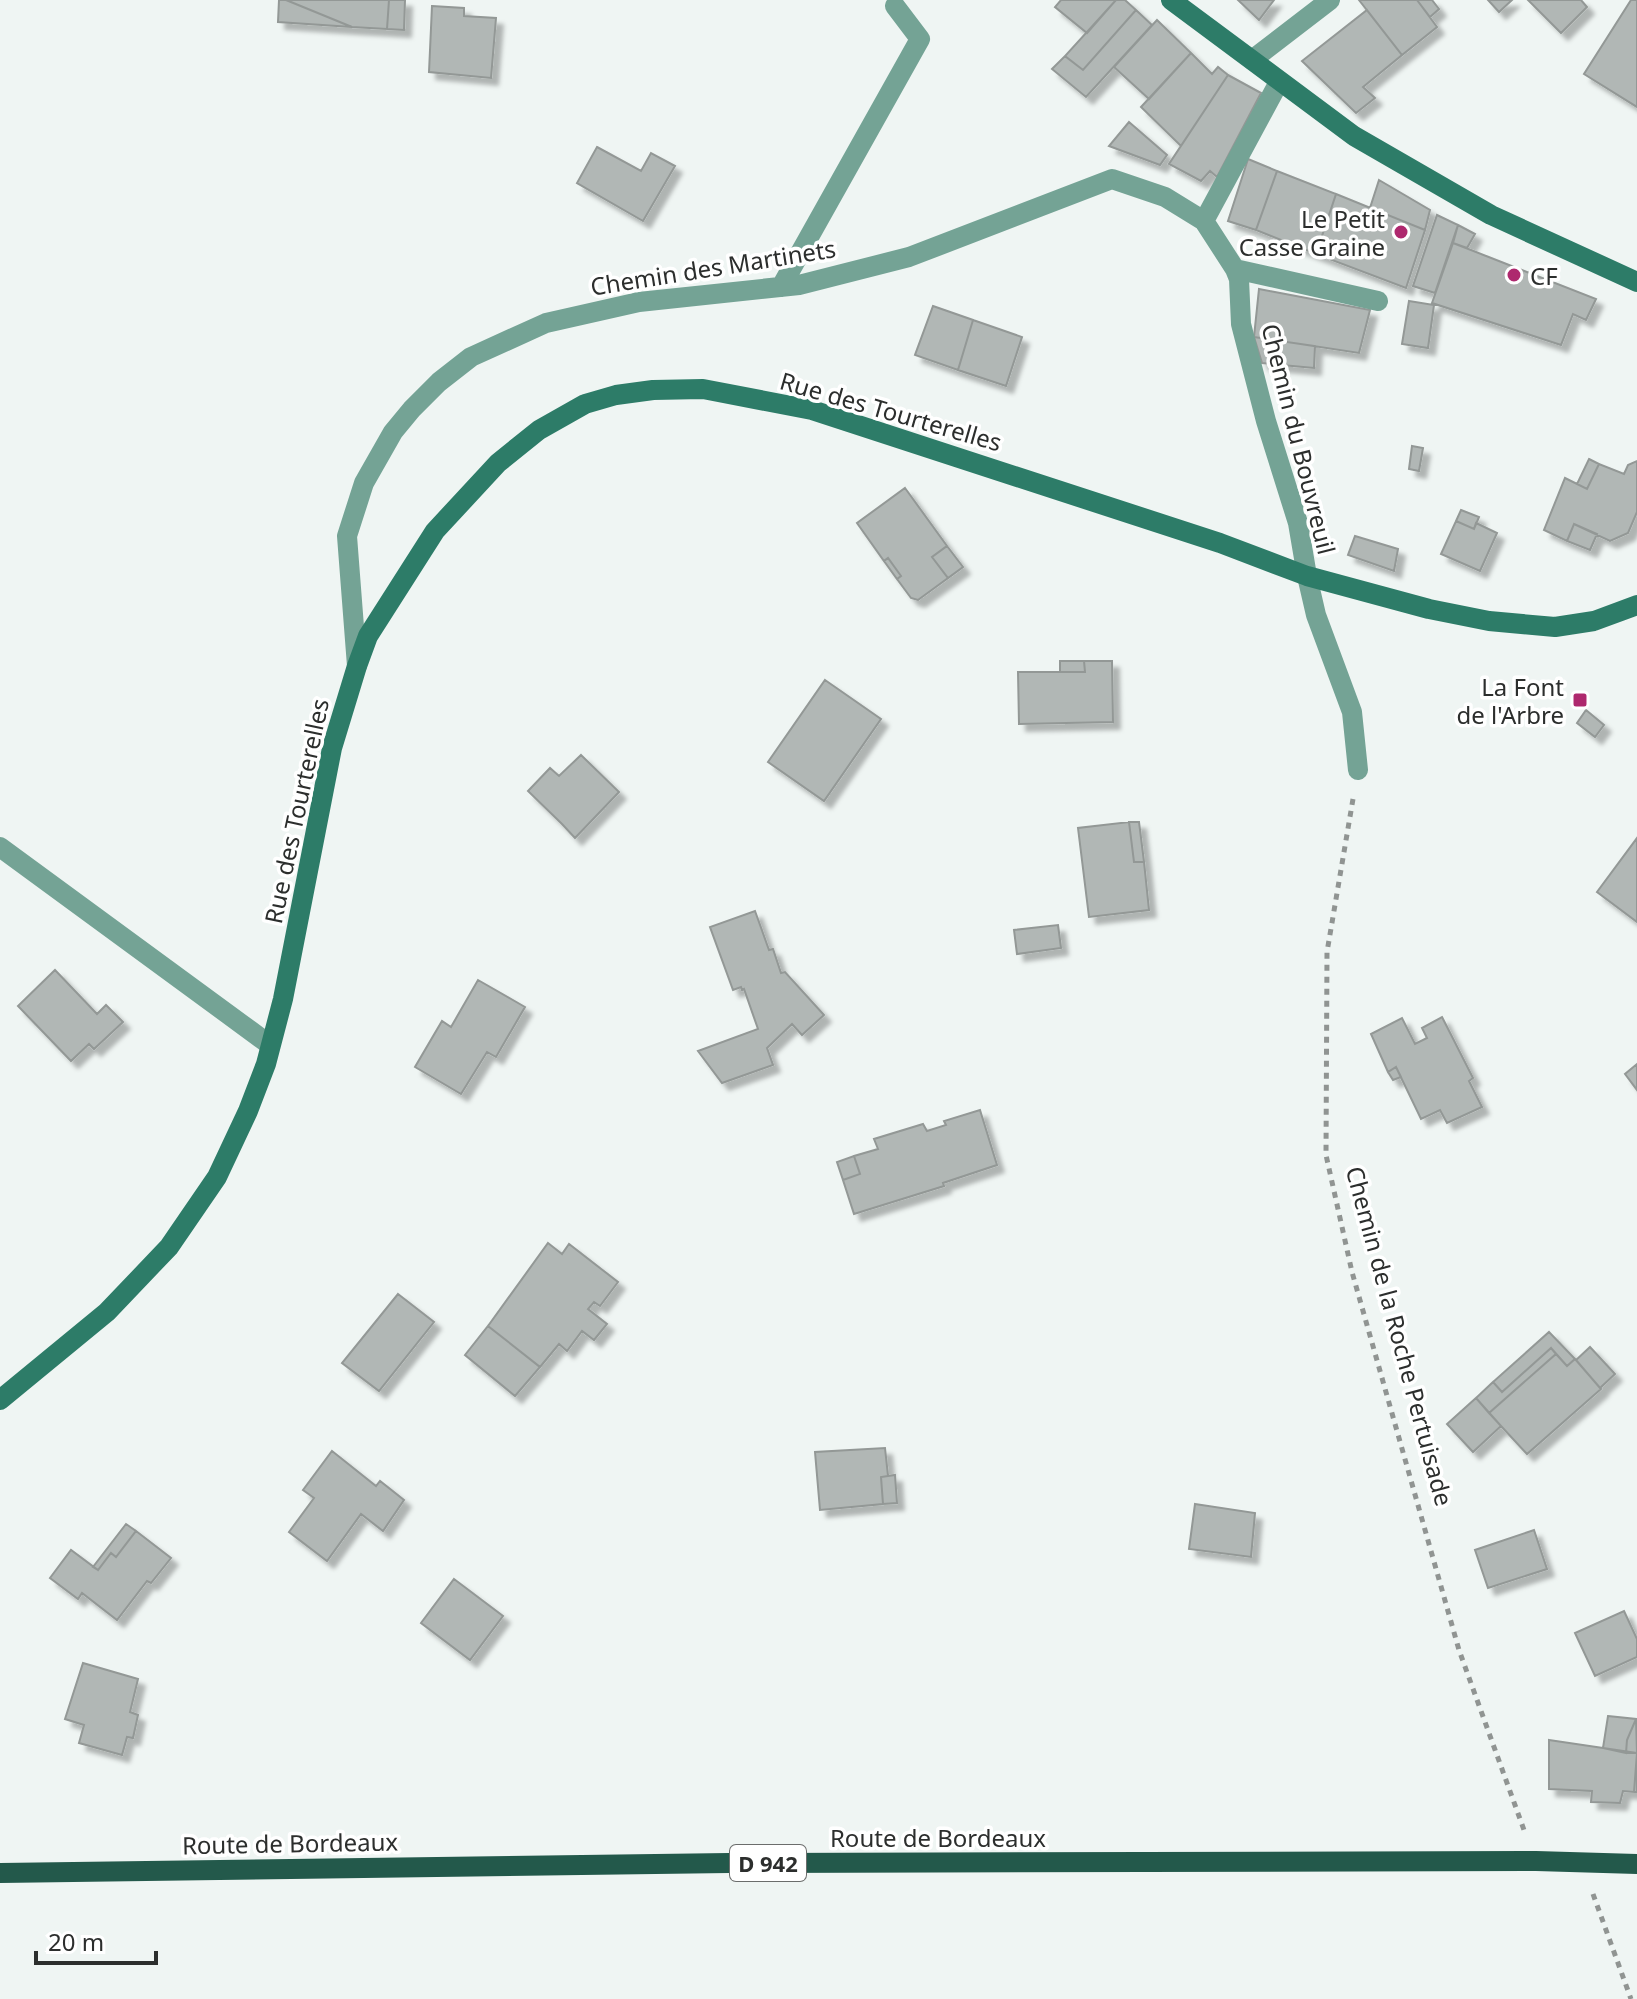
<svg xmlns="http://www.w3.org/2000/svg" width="1637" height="1999" viewBox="0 0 1637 1999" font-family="'Noto Sans',sans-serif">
<defs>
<filter id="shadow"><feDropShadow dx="7" dy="7" stdDeviation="2" flood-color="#0004"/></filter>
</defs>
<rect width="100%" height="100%" fill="#eff5f3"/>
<path fill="#b1b7b5" stroke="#939896" stroke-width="2" filter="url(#shadow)" d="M279,0H286L352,27L278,22Z
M286,0H389L387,29L352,27Z
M389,0H405L404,30L387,29Z
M1061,0H1116L1087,33L1055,7Z
M1116,0H1125L1136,10L1083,70L1065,56Z
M1238,0H1274L1259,20Z
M1359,0H1417L1437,27L1402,55Z
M1417,0H1432L1439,9L1430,17Z
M1488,0H1512L1499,12Z
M1528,0H1581L1587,7L1561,33Z
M1631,0H1637V107L1584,74Z
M432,6L464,8V16L496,18L491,78L429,72Z
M1136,10L1152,25L1086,97L1052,69L1065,56L1083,70Z
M1367,10L1402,55L1363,87L1375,98L1356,113L1302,61Z
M1157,20L1191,53L1149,99L1114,67Z
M1191,53L1212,74L1218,67L1228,75L1181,146L1141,107Z
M1228,75L1261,93L1217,177L1210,171L1201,181L1169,164Z
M1129,122L1167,155L1160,165L1109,146Z
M597,147L641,171L651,153L675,166L643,221L577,183Z
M1248,159L1277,171L1256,230L1228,221Z
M1277,171L1336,194L1316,254L1256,230Z
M1379,180L1430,210L1425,230L1370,208Z
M1336,194L1425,230L1406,288L1316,254Z
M1437,215L1458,225L1435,293L1413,286Z
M1458,225L1475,234L1467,248L1453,243Z
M1453,243L1596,299L1586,320L1573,314L1561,345L1432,303Z
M1259,289L1370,310L1359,353L1254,337Z
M1409,301L1434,305L1428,348L1402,344Z
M933,306L973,320L958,370L915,355Z
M973,320L1022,337L1006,386L958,370Z
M1254,337L1273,340L1271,364L1262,363Z
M1273,340L1315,346L1314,368L1271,364Z
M1412,446L1423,448L1419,471L1409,469Z
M1589,459L1599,464L1587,489L1577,484Z
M1637,461V512L1628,533L1610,541L1574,524L1567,541L1544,530L1565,478L1587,489L1599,464L1624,474L1628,465Z
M905,488L947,546L932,557L948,578L918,600L911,598L897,579L901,576L888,558L884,561L857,523Z
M1461,510L1479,517L1474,529L1456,521Z
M1456,521L1474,529L1476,523L1497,533L1480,571L1441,554Z
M1574,524L1597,534L1590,550L1567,541Z
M1355,536L1398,549L1394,571L1348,555Z
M947,546L963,567L948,578L932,557Z
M888,558L901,576L897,579L884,561Z
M1060,661H1084L1085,672H1060Z
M1084,661H1112L1113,722L1019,724L1018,672H1085Z
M825,680L881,719L824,801L768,762Z
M1586,710L1604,725L1595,737L1577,723Z
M581,755L619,792L575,838L562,824L528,791L550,768L559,776Z
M1129,822H1139L1144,862H1134Z
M1129,822L1134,862H1144L1149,910L1089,917L1078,828Z
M1637,838V922L1597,892Z
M755,911L769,950L773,949L781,973L785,972L824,1015L802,1035L792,1024L767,1048L773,1065L722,1083L698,1051L758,1029L744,989L742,990L741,987L733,990L710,927Z
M1058,925L1061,948L1017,954L1014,930Z
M55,970L97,1014L106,1005L123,1022L94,1049L89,1044L71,1061L18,1006Z
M478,980L525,1007L496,1057L487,1052L461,1094L415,1067L442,1021L451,1027Z
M1442,1017L1473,1078L1469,1081L1482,1107L1447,1123L1440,1110L1421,1119L1396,1067L1388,1072L1371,1034L1402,1018L1415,1044L1427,1038L1422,1028Z
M1637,1064V1090L1625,1074Z
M1396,1067L1401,1077L1393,1080L1388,1072Z
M980,1110L997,1165L943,1183L944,1186L854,1214L843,1180L860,1174L854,1156L878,1149L874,1139L923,1124L927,1131L946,1125L944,1121Z
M854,1156L860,1174L843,1180L837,1162Z
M548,1243L562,1254L569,1244L618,1282L600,1306L594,1302L588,1309L607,1324L594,1340L582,1331L567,1351L559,1344L540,1367L488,1326Z
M398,1294L434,1322L379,1391L342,1363Z
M488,1326L540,1367L515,1396L465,1355Z
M1549,1332L1575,1359L1567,1366L1551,1348L1502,1392L1493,1382Z
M1590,1347L1615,1374L1600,1388L1576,1360Z
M1551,1348L1556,1354L1489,1413L1476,1398L1493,1382L1502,1392Z
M1556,1354L1567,1366L1575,1359L1601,1389L1527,1454L1489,1413Z
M1476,1398L1501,1426L1473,1452L1447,1424Z
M885,1448L888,1476L881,1477L883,1504L820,1510L815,1452Z
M332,1451L376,1486L380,1481L404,1500L383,1531L361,1514L327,1561L289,1532L314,1498L303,1490Z
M895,1475L897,1503L883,1504L881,1477Z
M1195,1504L1255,1513L1251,1557L1189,1549Z
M126,1524L136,1531L116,1557L111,1553L98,1570L93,1567Z
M1534,1530L1547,1569L1488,1588L1475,1550Z
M136,1531L171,1558L151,1583L147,1581L117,1620L82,1593L78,1599L50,1578L71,1550L98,1570L111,1553L116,1557Z
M454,1579L503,1616L470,1660L421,1623Z
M1624,1611L1637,1639V1657L1595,1676L1575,1633Z
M83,1663L138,1679L130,1712L138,1715L133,1738L127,1737L122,1755L79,1743L84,1725L65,1719Z
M1608,1716L1636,1719L1627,1740L1626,1753L1603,1748Z
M1636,1719L1637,1753H1626L1627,1740Z
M1549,1740L1637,1753L1634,1792L1623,1791L1620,1803L1591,1802L1592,1791L1549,1789Z
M1637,1755V1792H1634Z"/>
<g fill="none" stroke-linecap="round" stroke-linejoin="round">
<path stroke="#909492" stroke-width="5" stroke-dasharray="6 6" stroke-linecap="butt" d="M1353,799L1327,952L1326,1155L1352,1272L1459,1650L1524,1830
M1593,1894L1631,1999"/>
<path stroke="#74a395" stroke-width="20" d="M1279,82L1204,221L1235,269L1239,279L1241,324L1266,421L1298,523L1307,576
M1235,269L1378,301
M781,287L920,39L895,6
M357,666L347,536L364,483L393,432L412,409L439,382L471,357L546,323L639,302L799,285L909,257L1112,179L1165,197L1204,221
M0,847L270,1045"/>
<path stroke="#74a395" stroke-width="20" d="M1252,60L1330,0
M1307,576L1316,615L1352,712L1358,770"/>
<path stroke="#2d7c68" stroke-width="20" d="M1171,0L1354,136L1491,215L1637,282
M0,1400L107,1312L169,1247L217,1177L248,1111L266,1064L283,999L332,748L357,666L368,636L435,531L498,463L539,430L585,404L616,395L653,390L703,389L812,410L1220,543L1307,576L1429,609L1489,621L1555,627L1594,621L1637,605"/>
<path stroke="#23594b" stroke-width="20" d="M0,1873L729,1863L1536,1861L1637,1864"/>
</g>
<g fill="#ae286e" stroke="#fff" stroke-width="3">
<circle cx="1401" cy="232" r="8"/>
<circle cx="1514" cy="275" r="8"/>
<rect x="1572" y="692" width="16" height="16" rx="4"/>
</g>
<g text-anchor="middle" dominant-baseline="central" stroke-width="7" stroke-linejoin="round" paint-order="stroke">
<rect fill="#fff" stroke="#6b6d6c" stroke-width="2" x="730" y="1845" width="76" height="36" rx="6"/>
<g font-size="22" font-weight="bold" fill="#2c2e2d">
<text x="768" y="1863">D 942</text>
</g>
<g font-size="24" fill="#2c2e2d" stroke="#fff" text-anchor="end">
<text x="1385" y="218">Le Petit<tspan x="1385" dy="28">Casse Graine</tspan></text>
<text x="1530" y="275" text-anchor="start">CF</text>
<text x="1564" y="686">La Font<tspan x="1564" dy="28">de l'Arbre</tspan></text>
</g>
<g font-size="24" fill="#2c2e2d" stroke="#fff">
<text transform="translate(713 267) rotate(-9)">Chemin des Martinets</text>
<text transform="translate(891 411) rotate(16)">Rue des Tourterelles</text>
<text transform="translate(1299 439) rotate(76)">Chemin du Bouvreuil</text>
<text transform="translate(296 811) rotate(-78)">Rue des Tourterelles</text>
<text transform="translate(1400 1336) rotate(75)">Chemin de la Roche Pertuisade</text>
<text x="938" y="1837">Route de Bordeaux</text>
<text transform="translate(290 1843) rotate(-1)">Route de Bordeaux</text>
</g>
</g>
<path d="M36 1951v12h120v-12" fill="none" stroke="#2c2e2d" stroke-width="4"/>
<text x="48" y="1951" font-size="24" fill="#2c2e2d" stroke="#ffffff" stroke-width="6" paint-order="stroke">20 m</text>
</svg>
